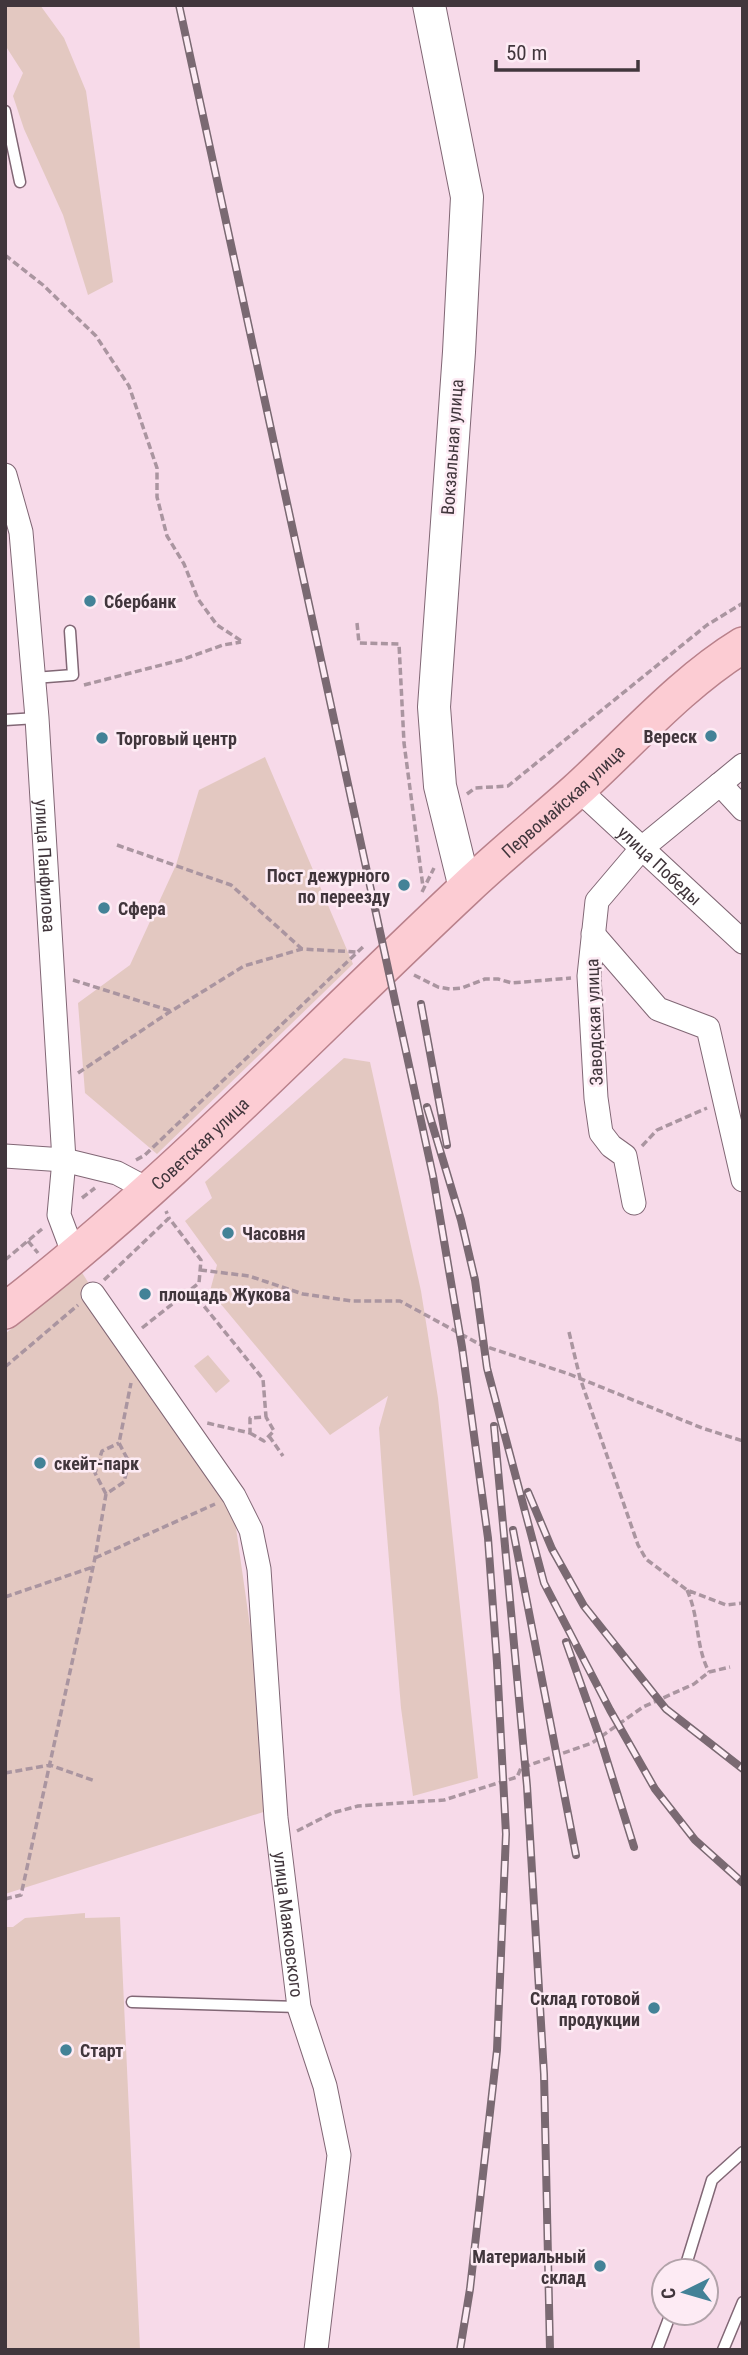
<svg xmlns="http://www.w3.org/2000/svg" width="748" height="2355" viewBox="0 0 748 2355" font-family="'Roboto Condensed',sans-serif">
<rect width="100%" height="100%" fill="#f7dae9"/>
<path fill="#e3c8c1" d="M5,5H40L64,38L86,91L113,282L88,295L63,215L24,129L13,96L23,73L5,45Z
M265,757L353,964L157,1154L85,1093L78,1003L130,965L176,865L199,790Z
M344,1058L370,1062L421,1291L438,1398L478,1778L413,1796L401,1708L383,1486L379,1428L388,1396L330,1435L210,1291L217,1265L185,1221L212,1198L205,1182Z
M81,1271L234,1514L276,1808L5,1894V1334Z
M208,1355L230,1381L216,1393L194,1366Z
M85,1913V1918L120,1917L140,2350H5V1927H13L25,1918Z"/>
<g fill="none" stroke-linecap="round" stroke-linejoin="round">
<defs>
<path id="lane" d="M5,111L20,182
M34,678L73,675L70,631
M5,720L37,718
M132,2002L299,2007
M684,2271L712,2180L743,2152
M657,2350L671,2313
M723,2350L743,2302"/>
<g id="street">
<path id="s1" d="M5,475L21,532L37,718L64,1160L59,1215L74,1255"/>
<path d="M720,784L743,765"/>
<path id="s2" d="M578,789L743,942"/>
<path d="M593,934L658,1009L708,1028L743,1180"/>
<path d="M5,1156L64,1160L117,1173L149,1190"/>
<path d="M634,1203L625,1156L611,1146L601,1133L596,1098L589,976L597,901L642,848L720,784L743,809"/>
<path id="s3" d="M93,1294L234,1496L251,1530L259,1569L276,1818L299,2007L325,2086L339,2155L316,2350"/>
</g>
<path id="secondary" d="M429,5L467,197L459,352L434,707L440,786L465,888"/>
<g id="primary">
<path id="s4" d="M5,1311C170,1184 313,1031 465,889C501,855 539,824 576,791C630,742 681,683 743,645"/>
</g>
</defs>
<use href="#lane" stroke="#816775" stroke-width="13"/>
<use href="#street" stroke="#816775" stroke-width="25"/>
<use href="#secondary" stroke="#816775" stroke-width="34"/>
<use href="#primary" stroke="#b9818b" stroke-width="38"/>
<path stroke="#aa95a0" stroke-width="3.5" stroke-dasharray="7 3.5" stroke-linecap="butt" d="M5,255L43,285L96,336L129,386L157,468V497L167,536L184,564L198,599L217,625L243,642
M357,623L359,643L399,644L404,743L423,887
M84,685L181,660L223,645L241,642
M467,794L475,788L508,786L707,625L743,603
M117,845L231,885L302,949
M422,892L434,868
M414,975L438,987L450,989L462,988L485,979H498L512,983L571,978
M73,980L171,1011
M78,1073L168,1013L244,966L302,949L357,952
M642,1146L657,1130L707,1108
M136,1160L145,1155L365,945
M82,1198L95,1188
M28,1241L38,1253
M5,1260L42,1229
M200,1270L249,1276L303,1294L352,1301H400L481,1345L569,1374L702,1428L743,1441
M104,1280L169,1218L166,1211
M191,1290L263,1379L266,1417L250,1418V1433L207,1423
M142,1328L199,1283L201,1260L169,1218
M569,1332L580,1378L638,1545L646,1559L687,1590L726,1605L743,1603
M5,1367L78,1305
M250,1433L264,1441L274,1431L266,1417
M269,1436L283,1456
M106,1494L95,1473L102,1451L119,1443
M95,1558L215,1504
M687,1590C700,1619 695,1645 709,1672
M5,1597L93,1567
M5,1773L50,1765L95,1781
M297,1831L332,1813L358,1806L444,1800L517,1777L521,1768L592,1743L643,1707L694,1684L709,1672L730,1667
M5,1899L21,1895L95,1558L106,1494L124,1482L129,1462L119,1443L131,1383"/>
<use href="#lane" stroke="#fff" stroke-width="10"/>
<use href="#street" stroke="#fff" stroke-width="23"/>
<use href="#secondary" stroke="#fff" stroke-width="32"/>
<use href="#primary" stroke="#fcccd3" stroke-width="35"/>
<defs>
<path id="rail" d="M179,5L433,1176L462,1347L488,1538L497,1663L506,1834L497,2050L470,2289L460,2350
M421,1004L447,1145
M427,1107L461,1220L475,1280L487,1368L544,1583L610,1710L655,1789L695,1840L743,1883
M494,1426L527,1786L544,2074L550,2350
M528,1492L552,1549L584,1606L666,1709L743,1769
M513,1530L576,1855
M566,1642L600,1738L634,1847"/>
</defs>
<use href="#rail" stroke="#7a6972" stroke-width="8"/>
<use href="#rail" stroke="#fdebf4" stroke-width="5" stroke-dasharray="16" stroke-linecap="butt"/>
</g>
<g fill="#438297" stroke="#fdebf4" stroke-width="2.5">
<circle cx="90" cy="601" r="7"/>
<circle cx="711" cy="736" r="7"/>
<circle cx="102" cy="738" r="7"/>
<circle cx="404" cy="885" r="7"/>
<circle cx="104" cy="908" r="7"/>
<circle cx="228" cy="1233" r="7"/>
<circle cx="145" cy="1294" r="7"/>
<circle cx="40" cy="1463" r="7"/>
<circle cx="654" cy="2008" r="7"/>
<circle cx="66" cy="2050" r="7"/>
<circle cx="600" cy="2266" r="7"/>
</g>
<g text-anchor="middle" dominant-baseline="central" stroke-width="5" stroke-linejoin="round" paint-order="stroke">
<g font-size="18" fill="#41363c" stroke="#fdebf4">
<text transform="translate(452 447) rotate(-86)">Вокзальная улица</text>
<text stroke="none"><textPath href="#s4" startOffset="756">Первомайская улица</textPath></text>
<text stroke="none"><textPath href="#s1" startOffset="394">улица Панфилова</textPath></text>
<text stroke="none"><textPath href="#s2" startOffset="112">улица Победы</textPath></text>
<text transform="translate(594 1022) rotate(-92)">Заводская улица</text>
<text stroke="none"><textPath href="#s4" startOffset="257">Советская улица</textPath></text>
<text stroke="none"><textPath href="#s3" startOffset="681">улица Маяковского</textPath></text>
</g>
<g font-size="18" font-weight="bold" fill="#41363c" stroke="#fdebf4" text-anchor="start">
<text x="104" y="601">Сбербанк</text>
<text x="697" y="736" text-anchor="end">Вереск</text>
<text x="116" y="738">Торговый центр</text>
<text x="390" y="875" text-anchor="end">Пост дежурного<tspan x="390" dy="21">по переезду</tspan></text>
<text x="118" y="908">Сфера</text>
<text x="242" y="1233">Часовня</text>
<text x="159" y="1294">площадь Жукова</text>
<text x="54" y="1463">скейт-парк</text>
<text x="640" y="1998" text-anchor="end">Склад готовой<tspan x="640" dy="21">продукции</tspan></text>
<text x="80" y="2050">Старт</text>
<text x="586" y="2256" text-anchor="end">Материальный<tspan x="586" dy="21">склад</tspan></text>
</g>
</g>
<rect width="748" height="2355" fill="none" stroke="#41363c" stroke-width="14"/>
<g transform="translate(685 2292) rotate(265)"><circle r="33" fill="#fdebf4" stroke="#b2a3aa" stroke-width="2"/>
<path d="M0-5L12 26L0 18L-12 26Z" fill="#438297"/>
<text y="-10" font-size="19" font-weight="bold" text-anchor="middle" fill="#41363c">С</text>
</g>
<path d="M496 60v10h142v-10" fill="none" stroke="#41363c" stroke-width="3.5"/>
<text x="506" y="60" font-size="21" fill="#41363c" stroke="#fdebf4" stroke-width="5" paint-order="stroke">50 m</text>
</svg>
